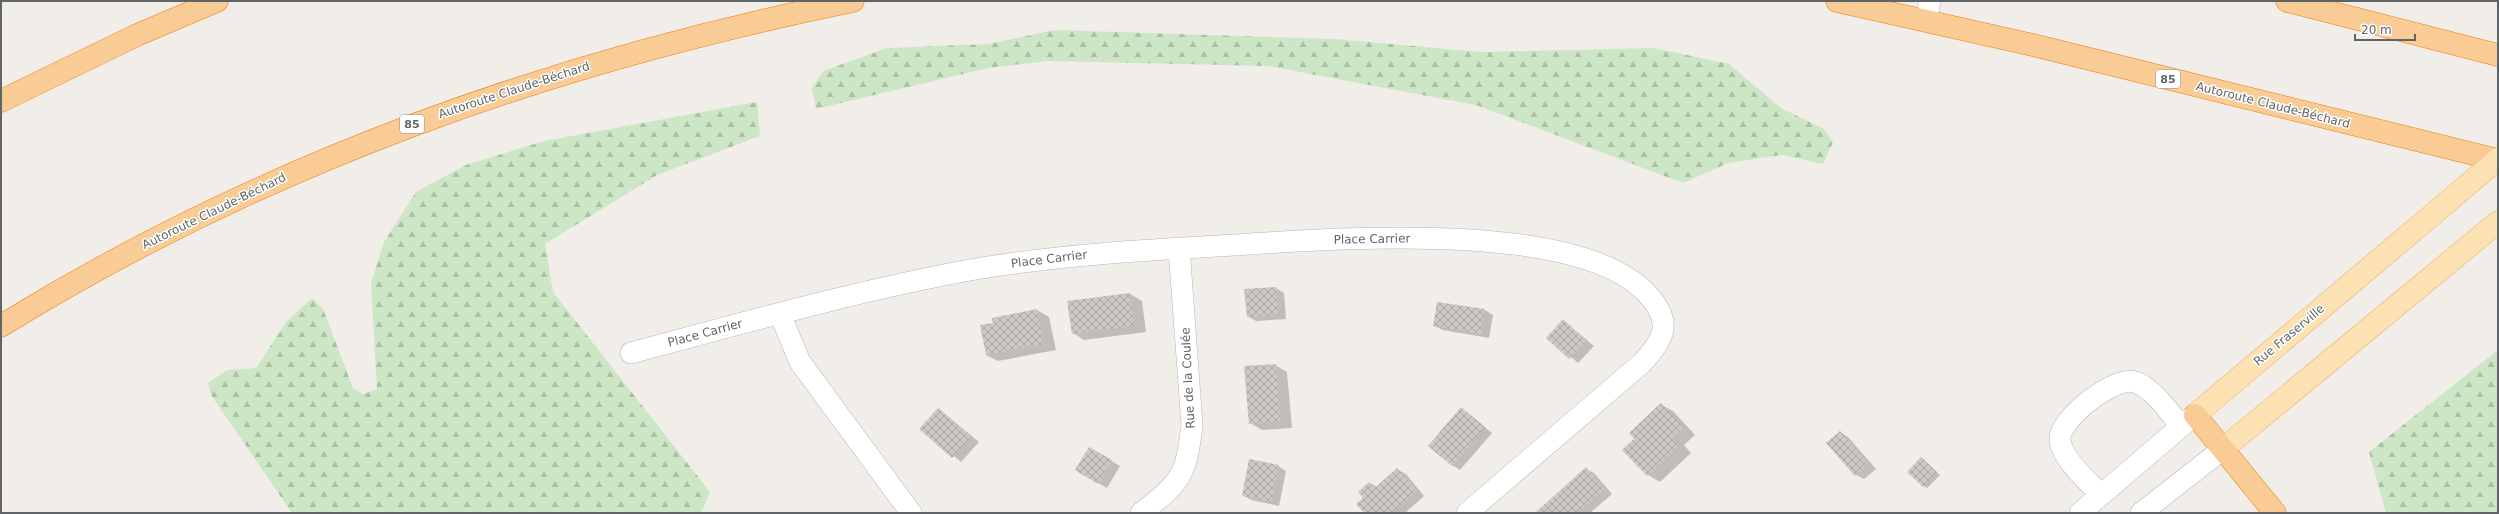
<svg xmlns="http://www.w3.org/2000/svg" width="2499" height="514" viewBox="0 0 2499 514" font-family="'DejaVu Sans',sans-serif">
<defs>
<pattern id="forest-firs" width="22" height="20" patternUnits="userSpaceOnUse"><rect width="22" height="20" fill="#cde7c6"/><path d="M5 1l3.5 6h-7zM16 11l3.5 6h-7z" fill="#aabfa5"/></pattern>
<pattern id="building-cross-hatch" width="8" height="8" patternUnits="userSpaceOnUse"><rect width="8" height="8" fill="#ccc8c4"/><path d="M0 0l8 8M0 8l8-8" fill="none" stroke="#a9a6a3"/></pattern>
</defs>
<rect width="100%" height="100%" fill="#f1ede8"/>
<path fill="url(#forest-firs)" d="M1055,30L1335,39L1482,52L1654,48L1729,64L1781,108L1824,129L1833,142L1823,164L1782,155L1728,163L1683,183L1476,105L1268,66L1048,61L988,68L816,109L812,88L823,71L887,48L989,44Z
M757,102L760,136L657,175L545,244L553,292L710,492L701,513H292L211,395L208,383L227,370L256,368L287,321L312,298L323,309L353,388L363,394L377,389L371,283L384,242L416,192L466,165L544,141Z
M2498,350V513H2386L2369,452Z"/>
<path fill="#0003" d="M1276,288L1284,293L1286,319L1256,321L1247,316Z
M1130,294L1142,301L1146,332L1084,340L1073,333Z
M1037,310L1049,317L1056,350L998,361L986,355L994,324L993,319Z
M1485,310L1493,315L1489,338L1443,330L1435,326Z
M1563,320L1594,346L1578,363L1547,337Z
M1275,365L1287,372L1292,428L1262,430L1250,423Z
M1661,405L1673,411L1695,435L1684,445L1691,453L1660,482L1648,475L1624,450L1636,439Z
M1461,408L1492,433L1460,470L1452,465Z
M939,409L979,442L961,462L921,429Z
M1840,432L1848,437L1876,469L1864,479L1856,475Z
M1089,448L1120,466L1107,488L1076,470Z
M1921,459L1940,475L1927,488L1923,486Z
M1278,466L1286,471L1279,506L1251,500L1243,495Z
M1586,469L1594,473L1612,494L1590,513H1536Z
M1398,470L1406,474L1424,496L1405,513H1365L1370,483L1377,487Z"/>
<path fill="url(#building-cross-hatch)" d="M1276,287L1278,315L1247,317L1244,289Z
M1130,293L1134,326L1072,334L1067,301Z
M1437,302L1485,309L1481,334L1433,326Z
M1037,309L1044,344L986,355L980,325L993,323L992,318Z
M1563,319L1586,341L1569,359L1546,338Z
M1276,364L1280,421L1249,424L1244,366Z
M1661,403L1684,427L1672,438L1679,446L1647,476L1622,450L1634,439L1629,433Z
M1461,407L1485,427L1452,466L1428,446Z
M938,408L971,437L952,458L919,429Z
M1840,431L1868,464L1855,476L1826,443Z
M1089,447L1112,460L1098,484L1075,470Z
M1921,457L1937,472L1923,487L1907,472Z
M1249,459L1279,465L1271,502L1242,496Z
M1586,467L1605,489L1577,513H1535Z
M1397,468L1417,491L1391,513H1364L1356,504L1363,498L1358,492L1369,482L1375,488Z"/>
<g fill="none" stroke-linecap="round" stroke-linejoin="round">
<defs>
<path id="minor" d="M1926,20L1930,1
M780,314L800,362L911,513
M631,353C743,323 856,291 970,270C1057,255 1145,250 1234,245C1330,239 1582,218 1649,296C1673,323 1664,339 1642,363L1467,513
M2100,494C2087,480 2063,460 2060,441C2057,420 2115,375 2135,382C2153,388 2169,412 2181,426
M1141,513C1182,481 1186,476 1192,425L1179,248
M2080,513L2191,418
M2141,513L2223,449"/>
<path id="major" d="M2195,415L2432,215
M2223,449L2498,222"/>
<path id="highway" d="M1837,1L2037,46L2498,160
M2287,1L2498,55
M1,101L137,35L217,1
M1,326C265,163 549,63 853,1
M2195,415L2275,513"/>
</defs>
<use href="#minor" stroke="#b3b7b9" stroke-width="22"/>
<use href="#major" stroke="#edab65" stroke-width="23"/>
<use href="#highway" stroke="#f07909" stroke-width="23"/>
<use href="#minor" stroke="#fff" stroke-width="21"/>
<use href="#major" stroke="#fce1b2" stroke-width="22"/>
<use href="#highway" stroke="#f9cc96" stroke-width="22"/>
<defs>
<path id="major-bridge" d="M2432,215L2498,159"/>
</defs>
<use href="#major-bridge" stroke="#edab65" stroke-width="23" stroke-linecap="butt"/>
<use href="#major-bridge" stroke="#fce1b2" stroke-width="22"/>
</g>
<g text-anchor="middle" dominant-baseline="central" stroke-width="3" stroke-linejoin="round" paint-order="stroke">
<g fill="#fff" stroke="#8f9395" stroke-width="1">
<rect x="2156" y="70" width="24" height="18" rx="3"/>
<rect x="400" y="115" width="24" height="18" rx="3"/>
</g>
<g font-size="11" font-weight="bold" fill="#5f6567">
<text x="2168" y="79">85</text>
<text x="412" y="124">85</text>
</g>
<g font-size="12" fill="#5f6567" stroke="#fff">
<text transform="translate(514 90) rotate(-18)">Autoroute Claude-Béchard</text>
<text transform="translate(2273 105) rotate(14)">Autoroute Claude-Béchard</text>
<text transform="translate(214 211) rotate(-26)">Autoroute Claude-Béchard</text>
<text transform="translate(1372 239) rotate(-1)">Place Carrier</text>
<text transform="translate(1049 259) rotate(-7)">Place Carrier</text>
<text transform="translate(705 333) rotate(-15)">Place Carrier</text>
<text transform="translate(2289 335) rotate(-40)">Rue Fraserville</text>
<text transform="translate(1188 378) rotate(-93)">Rue de la Coulée</text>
</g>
</g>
<rect width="2499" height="514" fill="none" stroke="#5f6567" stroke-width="4"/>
<path d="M2355 34v6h60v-6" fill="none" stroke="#5f6567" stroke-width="2"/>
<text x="2361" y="34" font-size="12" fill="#5f6567" stroke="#ffffff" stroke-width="3" paint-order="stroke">20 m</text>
</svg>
